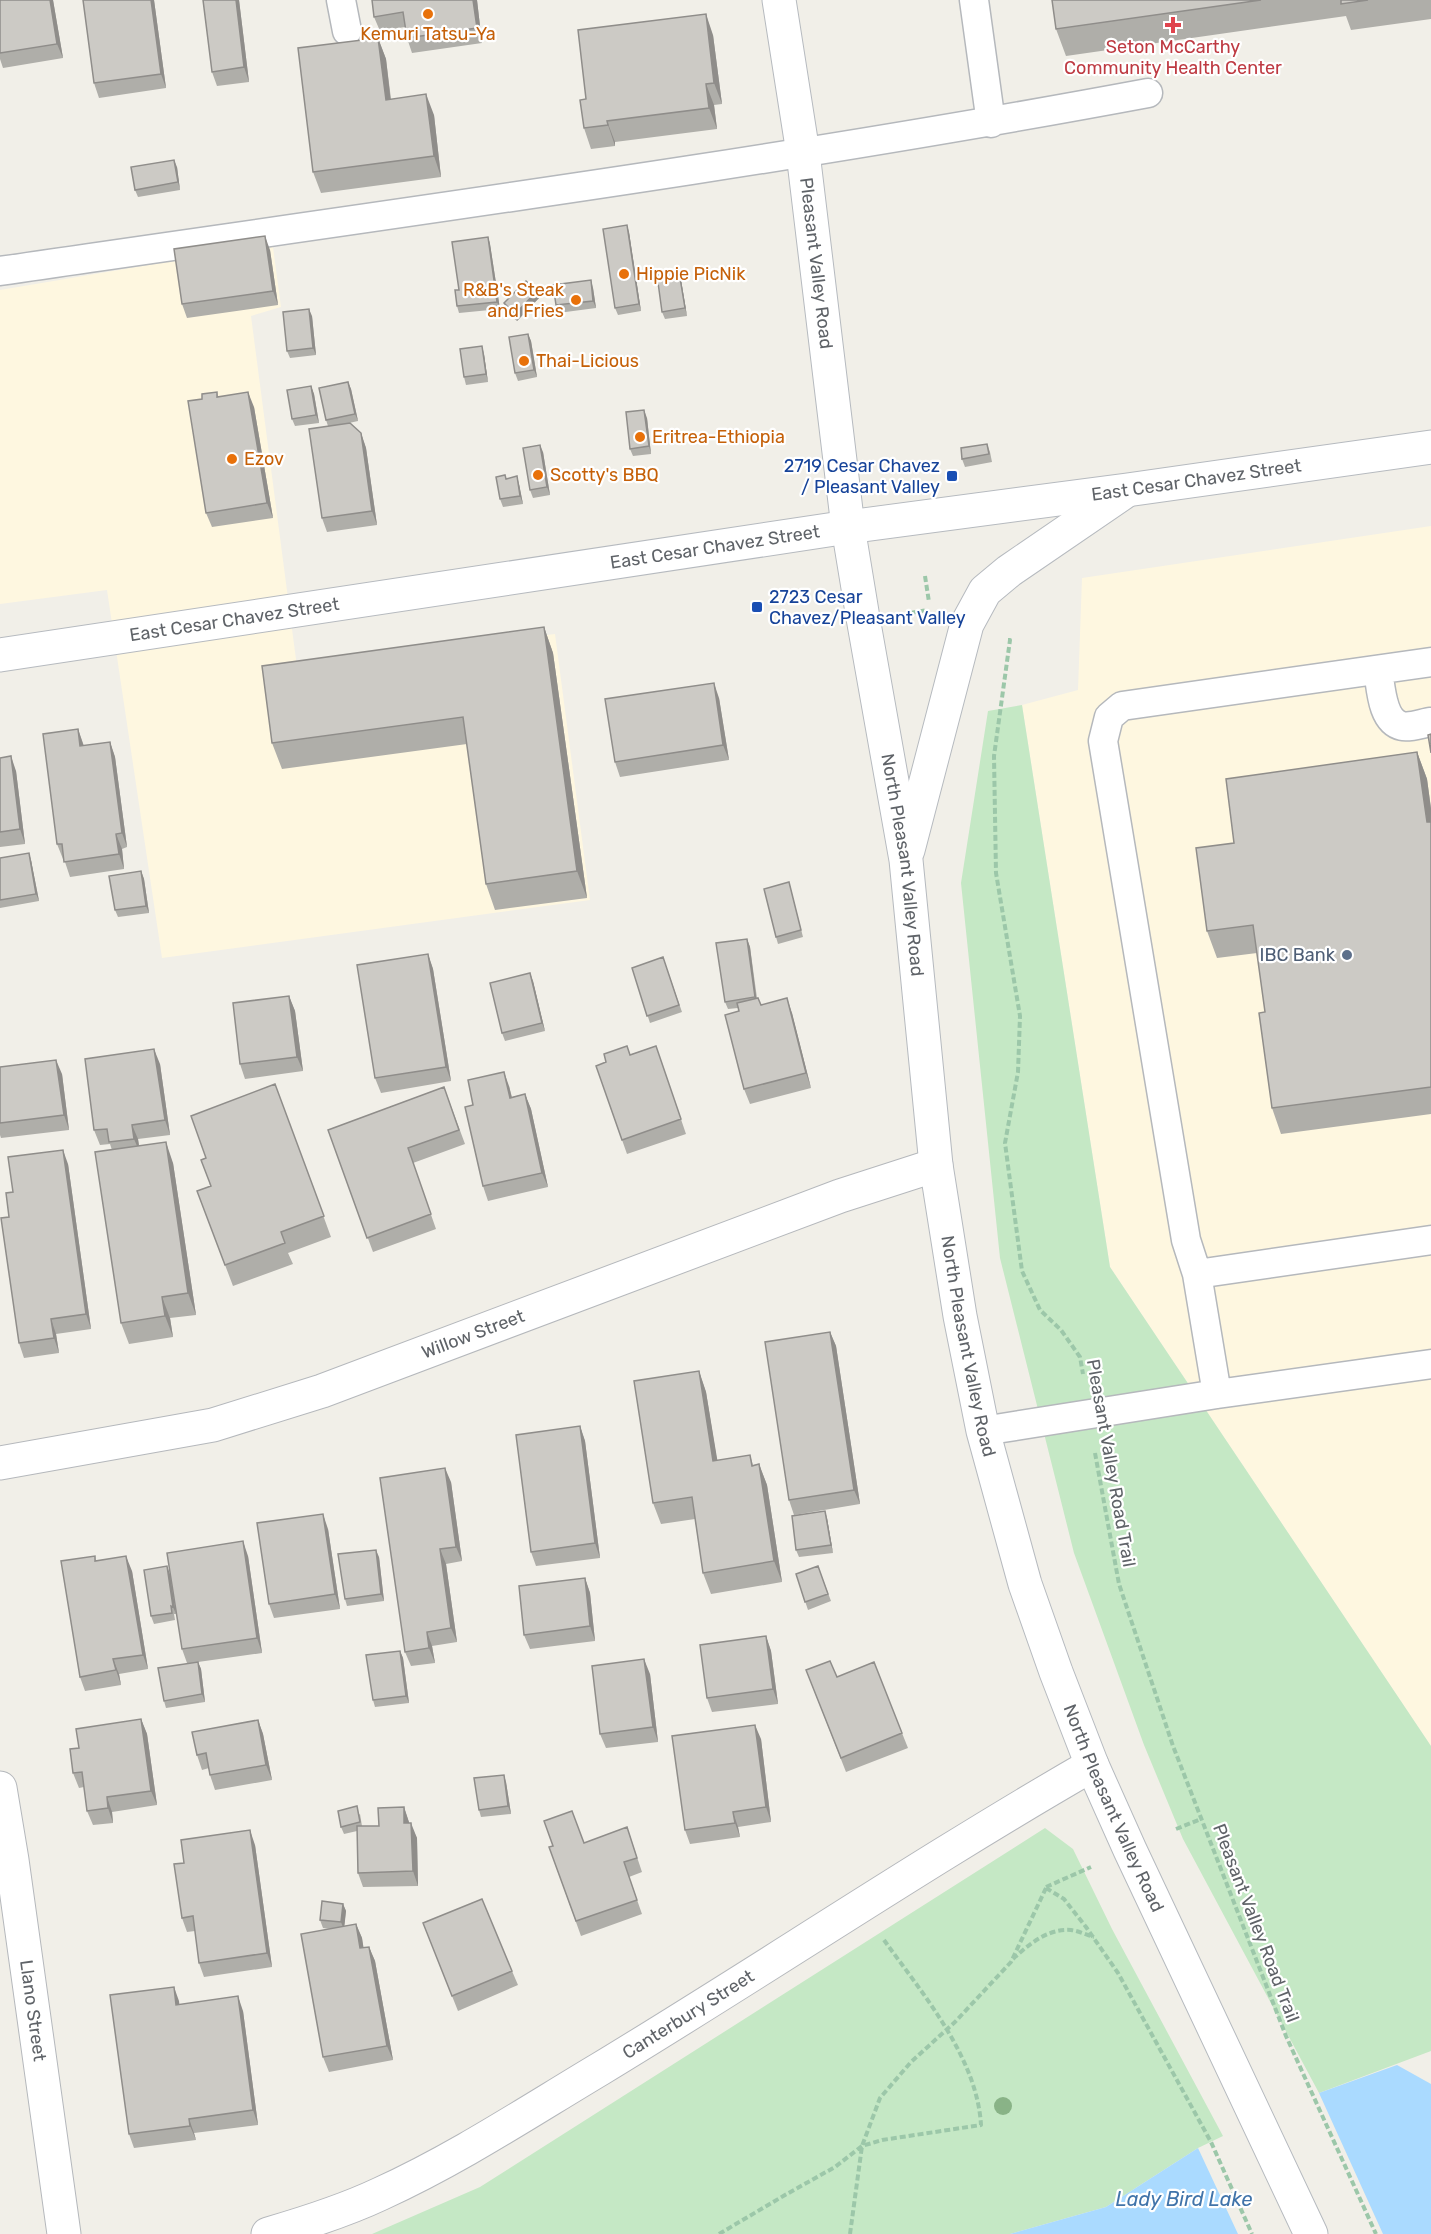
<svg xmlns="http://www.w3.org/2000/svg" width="1431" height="2234" viewBox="0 0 1431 2234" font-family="Rubik,sans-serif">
<rect width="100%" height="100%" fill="#f1efe8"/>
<path fill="#fef7e0" d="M273,247L281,307L251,316L297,667L555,634L590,900L162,958L107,590L0,604V290L178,260Z
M1431,526V1746L1110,1267L1022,705L1078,690L1082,578Z"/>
<path fill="#c5e8c5" d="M1022,705L1110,1267L1431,1746V2051L1319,2093L1183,1839L1144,1745L1074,1553L1000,1258L961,883L988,711Z
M1045,1828L1073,1849L1112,1929L1223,2136L1198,2148L1106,2207L1010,2234H372L480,2187Z"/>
<path fill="#aadaff" d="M1397,2065L1431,2084V2234H1383L1319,2093Z
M1198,2148L1238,2234H1010L1106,2207Z"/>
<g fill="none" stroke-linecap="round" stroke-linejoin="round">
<defs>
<path id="service" d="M341,0L347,31
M974,0L991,123
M0,271C383,215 768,164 1148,93
M1378,670C1381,686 1381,721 1402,726C1410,728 1423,723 1431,722
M1197,1274L1431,1240
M1217,1394L1197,1274L1186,1240L1103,741L1109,717L1122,706L1431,662
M983,1431L1217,1394L1431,1364"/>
<g id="minor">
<path id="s1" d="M0,1463L213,1425L322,1391L840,1196L936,1165"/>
<path id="s2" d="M0,1788L12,1860L64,2234"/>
<path id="s3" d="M268,2234C306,2223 344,2211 380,2194C457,2159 528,2112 600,2069C765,1969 925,1861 1092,1765"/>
</g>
<g id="secondary">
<path id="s4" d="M779,0L803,153L848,527L863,618L906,860L936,1165L960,1316L983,1431L1025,1584L1056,1672L1092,1765L1130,1850L1311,2234"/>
<path id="s5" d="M0,655L848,527L1127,490L1431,447"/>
<path d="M908,850L967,624L985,591L1009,571L1123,493"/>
</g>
</defs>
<use href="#service" stroke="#b5b8bc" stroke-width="31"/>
<use href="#minor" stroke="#b5b8bc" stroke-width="35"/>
<use href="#secondary" stroke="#b6babf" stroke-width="35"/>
<path stroke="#9cc7a9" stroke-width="4" stroke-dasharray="6 3" stroke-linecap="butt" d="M925,576L929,602
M910,613L927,610
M1008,640H1010L994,756L996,873L1020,1016L1018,1072L1005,1143L1022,1271L1040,1310L1061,1330L1080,1357L1083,1374
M1095,1453L1119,1584L1173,1746L1286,2036L1376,2234
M1176,1829L1201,1819
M1046,1887L1091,1867
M1046,1888L1064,1899L1086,1927L1118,1973L1211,2142L1252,2234
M1013,1959C1028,1945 1048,1928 1071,1930C1079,1931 1087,1935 1094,1937
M719,2234L785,2195L835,2167L862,2146L882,2140L981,2125C977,2057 922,1993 884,1940
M850,2234L862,2146L880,2098L911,2062L955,2022L1011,1962L1046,1888"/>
<use href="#service" stroke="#fff" stroke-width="28"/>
<use href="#minor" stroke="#fff" stroke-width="33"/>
<use href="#secondary" stroke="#fff" stroke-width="33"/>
</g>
<circle fill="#89b387" cx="1003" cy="2106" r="9"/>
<path fill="#afaea9" d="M0,0H53L63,58L3,68L0,59Z
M83,0H154L166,88L99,98L94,83Z
M239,0L249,82L217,86L212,72Z
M372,0H477L482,43L412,53L407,38L405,27L380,31L374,17Z
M1052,0H1431V19L1351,30L1346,16L1066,56L1056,29Z
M713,35L722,104L714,105L717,129L615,142V146L591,149L584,128L586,99Z
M378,38L386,59L391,99L434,115L441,177L321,193L313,172Z
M177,167L180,190L138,197L135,190Z
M629,232L641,311L618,315L615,308Z
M488,237L490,244L500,309L459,313L457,306L459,290Z
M270,250L278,305L187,318L182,304Z
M679,272L681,280L687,316L665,319L662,312Z
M593,288L596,308L558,313L556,305Z
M537,291L539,298L517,321L506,311L504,303Z
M312,316L316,355L290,358L287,351Z
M528,334L531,341L537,377L518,381L515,373Z
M484,354L488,382L466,385L464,377Z
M348,382L351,389L358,421L349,423L361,433L366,448L377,525L327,532L322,518L328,426L326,420Z
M311,386L314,394L319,423L295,426L292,419Z
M217,392L218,396L254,407L273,518L212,527L206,513L202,399Z
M647,418L651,454L633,456L630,449Z
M987,444L990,452L992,462L965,467L962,459Z
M543,452L550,495L533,498L530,490Z
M506,479L519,484L523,504L503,507L500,499Z
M544,627L553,653L587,898L495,910L486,884L467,744L282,769L272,743Z
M719,698L729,760L620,777L615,762Z
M78,729L84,746L110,742L115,757L127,847L122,849L124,869L70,877L64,859H63L57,844Z
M1417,752L1427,779L1431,808V1114L1281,1134L1272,1108L1265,1012L1257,953L1217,958L1207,931L1234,843Z
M0,758L16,771L25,844L0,847Z
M0,858L31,860L39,901L0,908Z
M141,871L144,879L149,913L118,917L115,910Z
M789,882L803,937L778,944L776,937Z
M747,939L750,947L757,998L761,1005L792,1013L811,1088L750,1104L744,1089L739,1011L738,1008L728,1009L725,1002Z
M428,954L433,969L451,1081L381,1093L375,1078Z
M663,957L682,1012L650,1023L632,968Z
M533,981L545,1031L505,1041L502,1033Z
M289,996L295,1011L303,1071L245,1079L240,1064Z
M656,1046L686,1134L627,1154L596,1066Z
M160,1064L170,1135L138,1139L139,1146L173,1163L196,1315L170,1318L173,1337L129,1344L121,1323L112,1150L110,1144L100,1145L94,1130Z
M0,1067L62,1074L69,1130L1,1138L0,1135Z
M275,1084L331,1237L288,1253L293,1264L233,1286L197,1191L210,1186L206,1158Z
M509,1086L512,1097L525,1094L531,1109L548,1187L488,1201L483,1186L473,1105Z
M444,1087L465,1144L413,1163L436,1229L373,1252L328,1130Z
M68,1164L91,1329L56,1334L59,1353L24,1358L19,1343L9,1217L13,1192Z
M830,1332L836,1346L860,1504L794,1515L789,1500Z
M699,1371L706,1392L717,1461L750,1455L753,1465L759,1464L767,1485L782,1582L711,1594L703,1573L695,1519L661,1524L653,1503Z
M580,1426L585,1441L600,1558L536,1566L531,1552Z
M451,1482L462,1561L446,1564L457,1642L432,1646L435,1663L411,1666L405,1652Z
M827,1518L833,1553L799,1557L796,1550Z
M328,1529L340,1609L274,1618L269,1604Z
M95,1556L96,1561L132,1571L148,1669L119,1674L121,1685L85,1691L80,1677Z
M248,1556L262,1653L198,1662L201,1669L205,1702L166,1708L164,1701L187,1663L182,1649Z
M379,1557L384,1601L347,1606L345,1599Z
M818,1566L831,1601L808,1610L796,1574Z
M170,1574L176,1614H174L175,1620L154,1624L151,1616Z
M585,1578L590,1593L595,1641L530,1649L524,1635Z
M766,1636L771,1651L778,1704L712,1712L707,1698Z
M400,1651L403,1658L409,1703L375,1707L373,1700Z
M806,1670L902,1733L908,1748L846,1772Z
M650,1674L658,1742L606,1748L600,1734Z
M141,1719L147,1734L157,1805L112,1812L113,1823L93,1825L87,1811L84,1787L79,1788L73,1773L79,1748Z
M258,1720L263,1734L272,1780L215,1790L210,1775L209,1768L202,1770L197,1755Z
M761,1739L771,1822L738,1827L740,1837L690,1844L685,1830Z
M506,1782L511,1814L481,1817L479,1810Z
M404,1807L409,1823L417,1838L418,1886L363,1887L358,1873L357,1831L344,1834L341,1827L360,1814L362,1826H379Z
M627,1827L642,1872L629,1877L642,1914L581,1936L549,1847L584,1843Z
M255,1845L272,1967L204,1977L199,1963L195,1931L187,1932L182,1918L184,1863Z
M343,1904L346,1911L344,1926L356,1924L362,1938L363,1948L369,1947L375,1961L393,2060L329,2072L323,2057L330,1929L323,1928L320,1920Z
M423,1923L512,1971L518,1985L458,2011Z
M179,2001V2004L243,2011L258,2125L194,2133L196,2140L134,2148L129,2134Z"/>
<path fill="#8f8d8a" d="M50,0H53L63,58L57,44Z
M151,0H154L166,88L161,74Z
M236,0H239L249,82L244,67Z
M473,0H477L482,43L477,28Z
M706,14L713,35L722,104L714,83Z
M378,38L386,59L393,121L386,100Z
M706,84L714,105L717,129L709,108Z
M426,94L434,115L441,177L434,156Z
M607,121L615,142V146L608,125Z
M174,160L177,167L180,190L178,182Z
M627,225L629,232L641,311L639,304Z
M265,236L270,250L278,305L273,291Z
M488,237L490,244L500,309L497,302Z
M679,272L681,280L687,316L685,308Z
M591,280L593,288L596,308L593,301Z
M537,291L539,298L517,321L515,314Z
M309,309L312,316L316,355L313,348Z
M528,334L531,341L537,377L534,370Z
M482,346L484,354L488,382L486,374Z
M348,382L351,389L358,421L355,414Z
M311,386L314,394L319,423L316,415Z
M248,392L254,407L273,518L267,503Z
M644,410L647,418L651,454L649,446Z
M361,433L366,448L377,525L372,511Z
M540,445L543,452L550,495L547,487Z
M517,476L519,484L523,504L520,496Z
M544,627L553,653L587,898L577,871Z
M714,683L719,698L729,760L723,745Z
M78,729L83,744L86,761L80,746Z
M110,742L115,757L127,847L122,833Z
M1417,752L1427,779L1431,809V833L1427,822Z
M11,756L16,771L25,844L20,829Z
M116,834L122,849L124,869L119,854Z
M29,853L31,860L39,901L36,894Z
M141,871L144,879L149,913L146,906Z
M747,939L750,947L757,1005L755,997Z
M428,954L433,969L451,1081L446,1067Z
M530,973L533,981L545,1031L542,1023Z
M289,996L295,1011L303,1071L297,1057Z
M787,998L792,1013L811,1088L806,1073Z
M154,1049L160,1064L170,1135L165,1120Z
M56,1060L62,1074L69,1130L64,1115Z
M504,1072L509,1086L515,1112L510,1098Z
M525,1094L531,1109L548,1187L542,1173Z
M132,1125L138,1139L140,1153L134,1139Z
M166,1142L173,1163L196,1315L188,1293Z
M63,1150L68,1164L91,1329L86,1314Z
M162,1297L170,1318L173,1337L165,1316Z
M51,1319L56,1334L59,1353L54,1338Z
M830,1332L836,1346L860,1504L854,1490Z
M699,1371L706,1392L721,1482L713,1461Z
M580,1426L585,1441L600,1558L595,1543Z
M759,1464L767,1485L782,1582L774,1561Z
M445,1468L451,1482L462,1561L456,1547Z
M825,1511L827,1518L833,1553L831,1545Z
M323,1514L328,1529L340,1609L335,1594Z
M243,1541L248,1556L262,1653L257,1638Z
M440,1549L446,1564L457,1642L451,1628Z
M376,1550L379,1557L384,1601L381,1594Z
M126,1556L132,1571L148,1669L143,1655Z
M167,1566L170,1574L176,1614L173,1607Z
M585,1578L590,1593L595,1641L590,1626Z
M427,1632L432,1646L435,1663L429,1648Z
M766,1636L771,1651L778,1704L773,1689Z
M400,1651L403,1658L409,1703L406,1696Z
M113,1659L119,1674L121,1685L116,1670Z
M644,1659L650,1674L658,1742L653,1727Z
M198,1662L201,1669L205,1702L202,1694Z
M141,1719L147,1734L157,1805L151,1791Z
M258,1720L263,1734L272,1780L266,1765Z
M755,1725L761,1739L771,1822L766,1807Z
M504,1775L506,1782L511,1814L508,1806Z
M107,1797L112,1812L113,1823L108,1808Z
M404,1807L409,1822L410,1838L404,1823Z
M733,1812L738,1827L740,1837L735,1823Z
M411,1823L417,1838L418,1886L413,1871Z
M250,1830L255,1845L272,1967L267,1953Z
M343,1904L346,1911L344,1930L341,1922Z
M356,1924L362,1938L366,1963L360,1948Z
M369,1947L375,1961L393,2060L387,2046Z
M174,1987L179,2001L181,2019L176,2005Z
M238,1996L243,2011L258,2125L253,2110Z
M189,2119L194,2133L196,2140L190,2126Z"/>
<path fill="#cccac5" stroke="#8f8d8a" stroke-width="1.5" d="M0,0H50L57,44L0,53Z
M83,0H151L161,74L94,83Z
M203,0H236L244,67L212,72Z
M372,0H473L477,28L407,38L403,12L374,17Z
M1052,0H1261L1056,29Z
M1341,0H1368L1341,4Z
M706,14L714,83L706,84L709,108L607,121L608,125L584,128L580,100L586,99L578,30Z
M378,38L386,100L426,94L434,156L313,172L298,48Z
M174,160L178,182L135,190L131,167Z
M627,225L639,304L615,308L603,229Z
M265,236L273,291L182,304L174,249Z
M488,237L497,302L457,306L455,290H459L452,242Z
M679,272L685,308L662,312L657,275Z
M591,280L593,301L556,305L553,285Z
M526,281L537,291L515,314L504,303Z
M309,309L313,348L287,351L283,312Z
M528,334L534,370L515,373L509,337Z
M482,346L486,374L464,377L460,349Z
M348,382L355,414L326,420L319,388Z
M311,386L316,415L292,419L287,390Z
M217,392V397L248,392L267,503L206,513L188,401L202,399V394Z
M644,410L649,446L630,449L626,412Z
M350,423L361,433L372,511L322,518L309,429Z
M987,444L989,454L962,459L961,448Z
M540,445L547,487L530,490L523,448Z
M505,475L506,479L517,476L520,496L500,499L496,477Z
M544,627L577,871L486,884L463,717L272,743L262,666Z
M714,683L723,745L615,762L605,699Z
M78,729L80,746L110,742L122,833L116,834L119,854L64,862L62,844H57L43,734Z
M1431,734V753L1428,735Z
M1417,752L1427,822H1431V1087L1272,1108L1259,1013L1265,1012L1253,925L1207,931L1196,848L1234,843L1226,779Z
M11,756L20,829L0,832V758Z
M29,853L36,894L0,900V858Z
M141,871L146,906L115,910L109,876Z
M789,882L801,930L776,937L764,889Z
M747,939L755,997L725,1002L716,943Z
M428,954L446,1067L375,1078L357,965Z
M663,957L679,1005L647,1016L632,968Z
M530,973L542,1023L502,1033L490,983Z
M289,996L297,1057L240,1064L233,1003Z
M758,998L761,1005L787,998L806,1073L744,1089L725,1015L739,1011L737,1003Z
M627,1046L630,1055L656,1046L681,1119L622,1140L596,1066L606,1062L604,1054Z
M154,1049L165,1120L132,1125L134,1139L109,1142L107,1129L94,1130L85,1059Z
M56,1060L64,1115L0,1123V1067Z
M504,1072L510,1098L525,1094L542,1173L483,1186L465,1107L473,1105L468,1080Z
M275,1084L324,1216L281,1232L285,1243L225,1265L197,1191L211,1186L201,1160L206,1158L191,1116Z
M444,1087L459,1130L408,1148L431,1214L367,1238L328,1130Z
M166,1142L188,1293L162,1297L165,1316L121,1323L95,1152Z
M63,1150L86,1314L51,1319L54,1338L19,1343L1,1218L9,1217L6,1193L13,1192L8,1157Z
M830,1332L854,1490L789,1500L765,1342Z
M699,1371L713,1461L750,1455L752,1466L759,1464L774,1561L703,1573L692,1497L653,1503L634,1381Z
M580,1426L595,1543L531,1552L516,1435Z
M445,1468L456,1547L440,1549L451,1628L427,1632L429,1648L405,1652L380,1478Z
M825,1511L831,1545L796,1550L792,1516Z
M323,1514L335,1594L269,1604L257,1523Z
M243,1541L257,1638L182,1649L167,1553Z
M376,1550L381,1594L345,1599L338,1554Z
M95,1556V1561L126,1556L143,1655L113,1659L116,1670L80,1677L61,1561Z
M167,1566L173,1607L171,1606L172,1613L151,1616L144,1570Z
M818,1566L828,1594L805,1602L796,1574Z
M585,1578L590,1626L524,1635L519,1586Z
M766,1636L773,1689L707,1698L700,1645Z
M400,1651L406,1696L373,1700L366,1655Z
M644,1659L653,1727L600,1734L592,1666Z
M830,1661L837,1677L874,1662L902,1733L841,1758L806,1670Z
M198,1662L202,1694L164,1701L158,1668Z
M141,1719L151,1791L107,1797L108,1808L87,1811L82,1772L73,1773L70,1749L79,1748L76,1729Z
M258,1720L266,1765L210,1775L206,1753L197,1755L192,1732Z
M755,1725L766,1807L733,1812L735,1823L685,1830L672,1736Z
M504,1775L508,1806L479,1810L474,1778Z
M357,1806L360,1822L341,1827L338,1811Z
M404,1807V1823H411L413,1871L358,1873L357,1826H379L378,1808Z
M572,1811L584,1843L627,1827L637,1858L624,1862L637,1900L576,1921L549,1847L553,1846L544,1821Z
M250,1830L267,1953L199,1963L193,1916L182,1918L174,1864L184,1863L181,1840Z
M482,1899L512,1971L452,1996L423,1923Z
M322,1901L343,1904L341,1922L320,1920Z
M356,1924L360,1948L369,1947L387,2046L323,2057L301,1934Z
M174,1987L176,2005L238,1996L253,2110L189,2119L190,2126L129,2134L110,1995Z"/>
<g fill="#e8710a" stroke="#fff" stroke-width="2">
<circle cx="428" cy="14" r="6"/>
<circle cx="624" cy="274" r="6"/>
<circle cx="576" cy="300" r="6"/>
<circle cx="524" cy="361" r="6"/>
<circle cx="640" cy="437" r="6"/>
<circle cx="232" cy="459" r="6"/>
<circle cx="538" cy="475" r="6"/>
</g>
<path fill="#e0444e" stroke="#fff" stroke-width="2" d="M1170 16h6v6h6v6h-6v6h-6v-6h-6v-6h6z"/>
<g fill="#1a4fb4" stroke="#fff" stroke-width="2">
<rect x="946" y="470" width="12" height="12" rx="3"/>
<rect x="751" y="601" width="12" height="12" rx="3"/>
</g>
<circle fill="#5c6f8a" stroke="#fff" stroke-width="2" cx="1347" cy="955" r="6"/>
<g text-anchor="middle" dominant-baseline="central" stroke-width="4.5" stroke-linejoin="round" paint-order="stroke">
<g font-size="18" fill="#c56008" stroke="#fff" text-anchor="start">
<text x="428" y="34" text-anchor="middle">Kemuri Tatsu-Ya</text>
<text x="636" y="274">Hippie PicNik</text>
<text x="564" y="290" text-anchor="end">R&amp;B's Steak<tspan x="564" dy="21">and Fries</tspan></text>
<text x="536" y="361">Thai-Licious</text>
<text x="652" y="437">Eritrea-Ethiopia</text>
<text x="244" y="459">Ezov</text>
<text x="550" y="475">Scotty's BBQ</text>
</g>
<g font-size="18" fill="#be3a42" stroke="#fff">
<text x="1173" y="47">Seton McCarthy<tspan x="1173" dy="21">Community Health Center</tspan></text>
</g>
<g font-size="18" fill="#5f6368" stroke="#fff">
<text stroke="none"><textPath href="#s4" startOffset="266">Pleasant Valley Road</textPath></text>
<text stroke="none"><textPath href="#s5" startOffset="1209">East Cesar Chavez Street</textPath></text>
<text stroke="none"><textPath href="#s5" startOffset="723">East Cesar Chavez Street</textPath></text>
<text stroke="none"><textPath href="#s5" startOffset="237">East Cesar Chavez Street</textPath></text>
<text stroke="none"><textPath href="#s4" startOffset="874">North Pleasant Valley Road</textPath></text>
<text stroke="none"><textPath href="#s1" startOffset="492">Willow Street</textPath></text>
<text stroke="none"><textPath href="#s4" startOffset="1360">North Pleasant Valley Road</textPath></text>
<text transform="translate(1111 1463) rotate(80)">Pleasant Valley Road Trail</text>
<text stroke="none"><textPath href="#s4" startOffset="1846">North Pleasant Valley Road</textPath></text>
<text transform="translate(1256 1923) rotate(69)">Pleasant Valley Road Trail</text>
<text stroke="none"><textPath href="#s2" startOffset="225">Llano Street</textPath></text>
<text stroke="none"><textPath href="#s3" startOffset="476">Canterbury Street</textPath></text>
</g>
<g font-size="18" fill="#164399" stroke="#fff" text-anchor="end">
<text x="940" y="466">2719 Cesar Chavez<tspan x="940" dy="21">/ Pleasant Valley</tspan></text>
<text x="769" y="597" text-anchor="start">2723 Cesar<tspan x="769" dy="21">Chavez/Pleasant Valley</tspan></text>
</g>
<g font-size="18" fill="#4e5e75" stroke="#fff" text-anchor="end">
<text x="1335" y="955">IBC Bank</text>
</g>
<g font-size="20" font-style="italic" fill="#4174aa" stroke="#fff">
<text x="1184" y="2199">Lady Bird Lake</text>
</g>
</g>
</svg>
